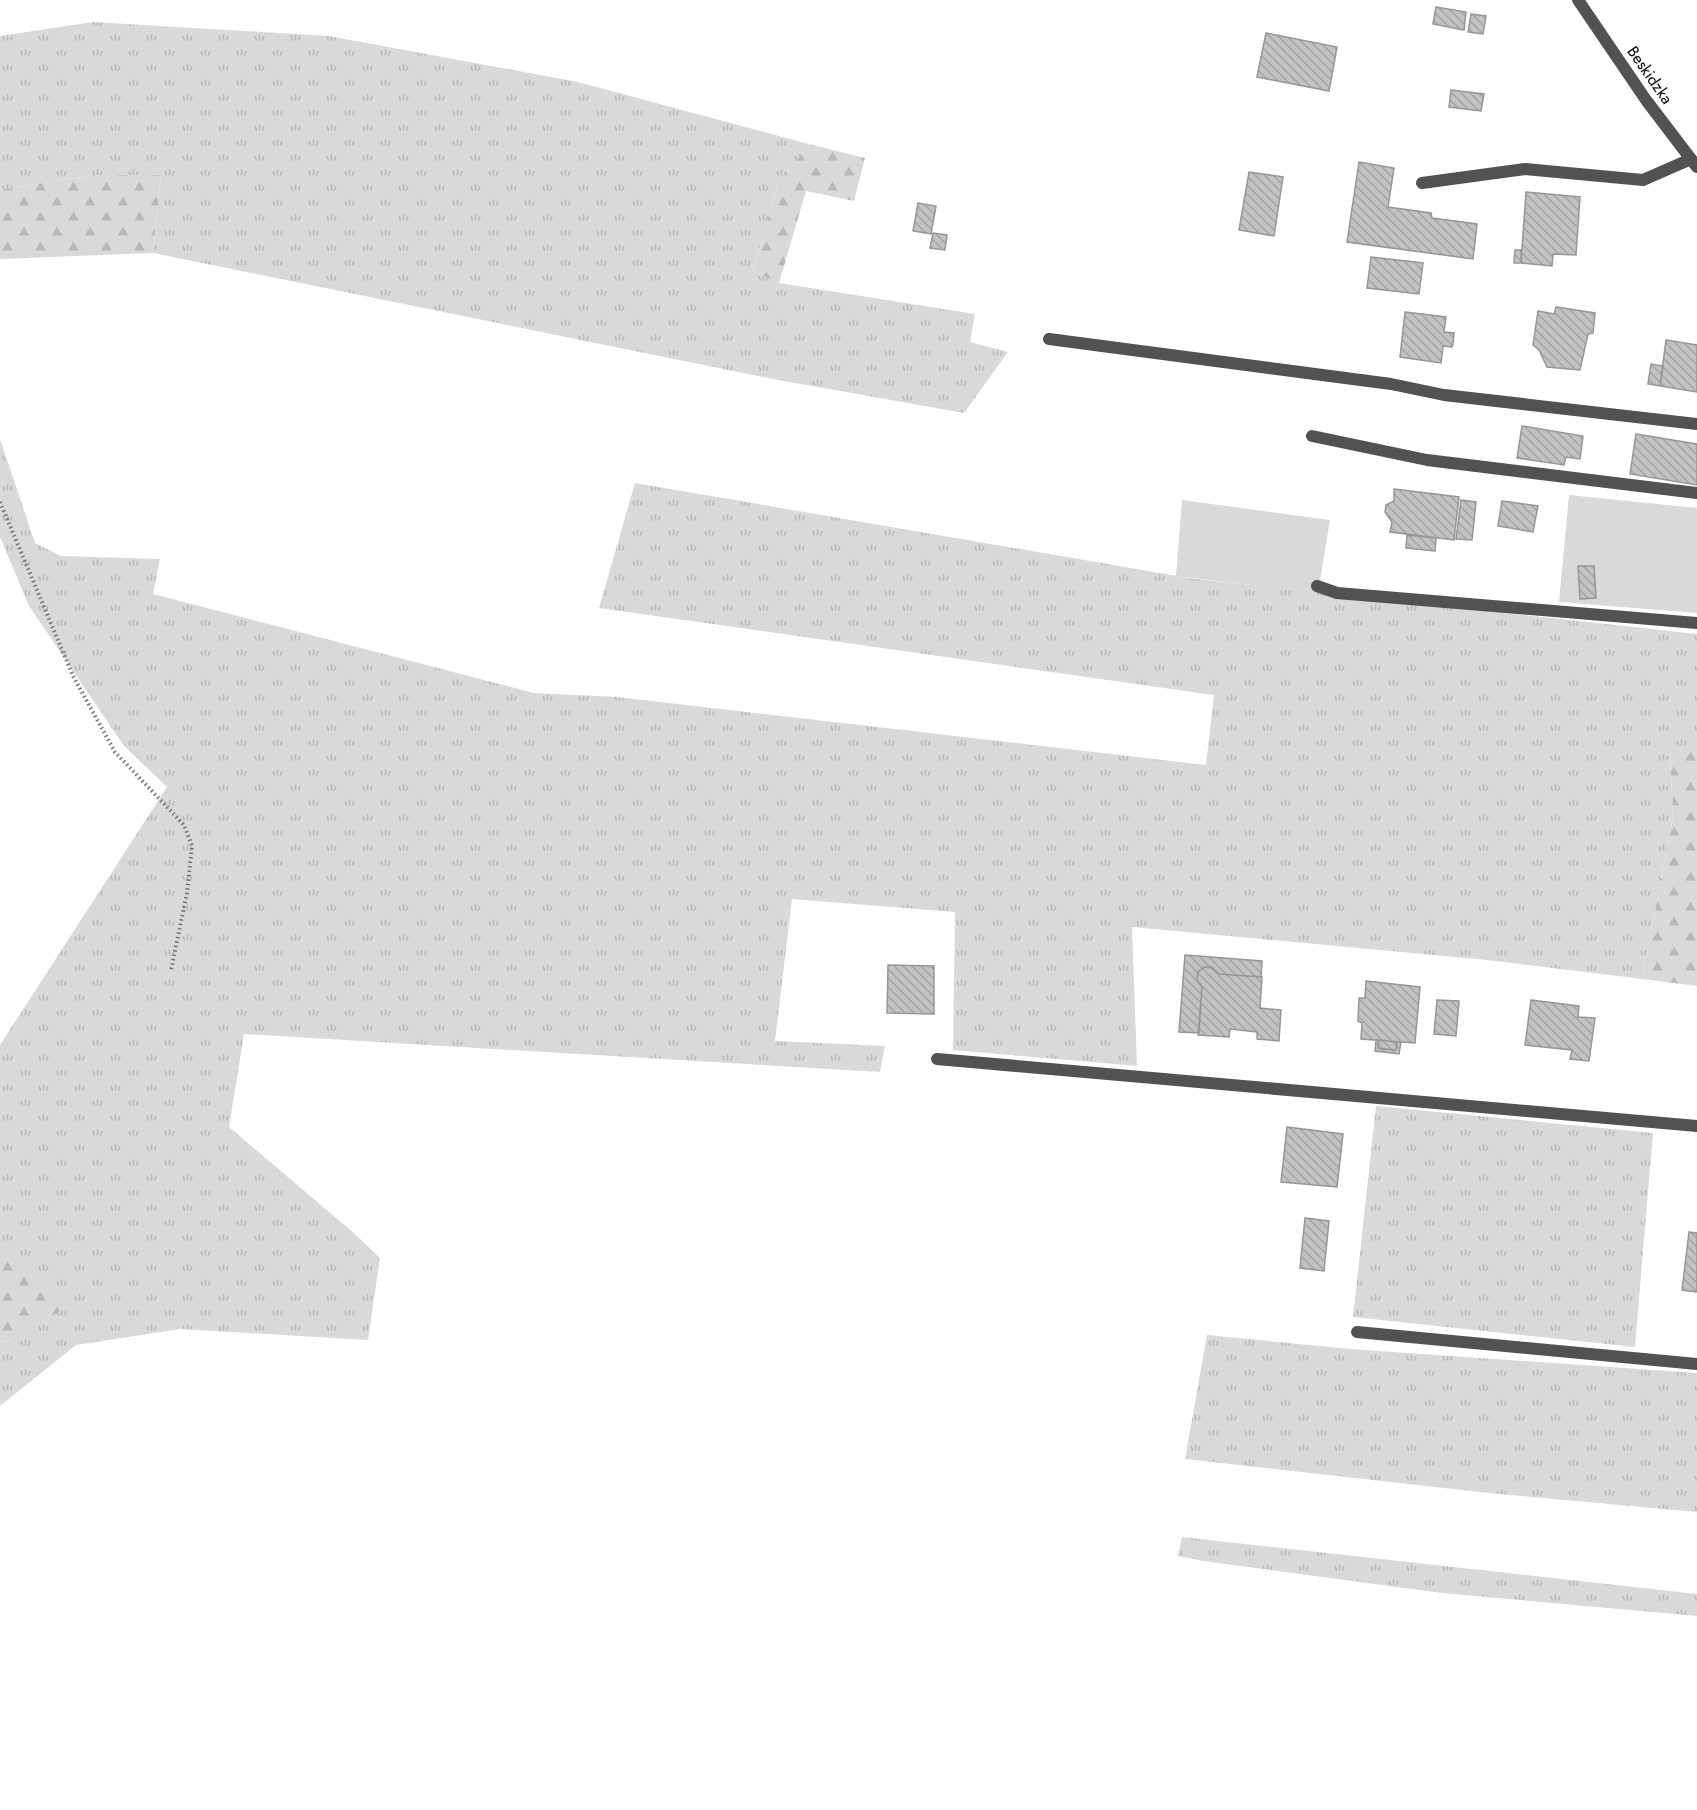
<svg xmlns="http://www.w3.org/2000/svg" width="1697" height="1810" viewBox="0 0 1697 1810" font-family="Jost,sans-serif">
<defs>
<pattern id="grass-tufts" width="24" height="20" patternUnits="userSpaceOnUse" patternTransform="scale(1.5)"><rect width="24" height="20" fill="#d9d9d9"/><path d="M3 7l-1-3M5 7V3M7 7l1-3M15 17l-1-3M17 17v-4M19 17l1-3" fill="none" stroke="#b8b8b8"/></pattern>
<pattern id="forest-firs" width="22" height="20" patternUnits="userSpaceOnUse" patternTransform="scale(1.5)"><rect width="22" height="20" fill="#d9d9d9"/><path d="M5 1l3.5 6h-7zM16 11l3.5 6h-7z" fill="#b8b8b8"/></pattern>
<pattern id="building-back-hatch" width="6" height="6" patternUnits="userSpaceOnUse" patternTransform="scale(1.5)"><rect width="6" height="6" fill="#c2c2c2"/><path d="M-1 5l2 2M0 0l6 6M5-1l2 2" fill="none" stroke="#a5a5a5"/></pattern>
</defs>
<rect width="100%" height="100%" fill="#fff"/>
<path fill="url(#grass-tufts)" d="M93,22L329,36L578,82L809,144L778,184L753,271L779,283L975,314L970,342L1008,352L964,413L773,379L153,253L161,176L93,175L0,190V36Z
M0,439L35,543L61,556L160,559L153,594L534,693L617,697L1206,765L1214,695L599,608L635,483L1189,578L1697,634V752L1670,750L1673,817L1642,979L1487,960L1132,927L1137,1066L953,1050L955,912L792,899L775,1041L885,1046L880,1072L244,1034L229,1127L355,1234L380,1258L368,1340L181,1329L76,1345L0,1406V1342L8,1341L70,1305L0,1254V1045L167,787L124,746L29,606L0,537Z
M1376,1106L1653,1133L1635,1347L1353,1317Z
M1207,1335L1350,1349L1697,1373V1512L1489,1493L1185,1459Z
M1182,1537L1697,1594V1616L1442,1593L1203,1561L1178,1556Z"/>
<path fill="url(#forest-firs)" d="M809,144L865,158L854,201L806,191L779,283L753,271L778,184Z
M93,175H161L153,253L0,259V190Z
M1670,749L1697,752V986L1642,979L1673,817Z
M0,1254L71,1305L8,1341L0,1342Z"/>
<path fill="#d9d9d9" d="M1569,495L1697,508V613L1559,602Z
M1182,500L1330,520L1318,593L1176,576Z"/>
<path fill="url(#building-back-hatch)" stroke="#969696" stroke-width="1.5" d="M1436,7L1466,12L1464,30L1433,24Z
M1471,14L1486,16L1483,34L1468,32Z
M1266,33L1337,47L1329,91L1257,77Z
M1451,90L1484,94L1481,111L1449,107Z
M1359,162L1394,168L1388,207L1431,213L1432,218L1477,224L1473,259L1347,242Z
M1249,172L1283,177L1274,236L1239,230Z
M1526,192L1580,197L1576,255L1553,254L1552,266L1521,263Z
M918,203L936,206L931,234L913,231Z
M933,233L947,235L945,250L930,248Z
M1515,250H1521V263H1514Z
M1371,257L1423,263L1419,294L1367,288Z
M1556,307L1595,313L1593,333L1588,334L1580,370L1547,367L1539,350L1533,345L1538,311L1554,314Z
M1405,312L1446,317L1444,332L1454,333L1453,344L1452,347L1443,346L1441,363L1400,357Z
M1666,340L1697,345V392L1660,386Z
M1651,364L1663,366L1660,386L1648,384Z
M1522,426L1583,436L1580,459L1566,457L1564,465L1517,458Z
M1636,434L1697,444V485L1630,474Z
M1394,489L1459,497L1454,540L1390,532L1392,522L1385,512L1386,505L1394,501Z
M1461,500L1476,502L1472,540L1456,539Z
M1502,501L1538,506L1533,532L1498,526Z
M1407,535L1436,538L1435,551L1406,548Z
M1578,566H1594L1596,598L1580,599Z
M1185,955L1262,961L1261,977L1219,974L1212,967H1204L1198,972L1197,980L1202,987L1199,1033L1179,1032Z
M888,965L934,966V1014L887,1013Z
M1204,967L1213,968L1219,974L1262,977L1260,1008L1281,1010L1279,1041L1257,1039V1032L1230,1029L1229,1037L1198,1035L1202,987L1197,980L1198,972Z
M1366,981L1420,987L1415,1043L1361,1039L1362,1023L1358,1021L1359,998H1365Z
M1437,1000L1459,1001L1456,1036L1434,1034Z
M1531,1000L1579,1006L1578,1017L1595,1018L1589,1061L1570,1059L1572,1050L1525,1045Z
M1376,1040H1379L1378,1048L1381,1049L1396,1050L1397,1042H1401L1399,1054L1375,1051Z
M1379,1040L1397,1042L1396,1050L1378,1048Z
M1287,1127L1343,1134L1337,1187L1281,1182Z
M1305,1218L1329,1221L1324,1271L1300,1268Z
M1689,1232L1697,1233V1292L1682,1290Z"/>
<g fill="none" stroke-linecap="round" stroke-linejoin="round">
<path stroke="#747474" stroke-width="4" stroke-dasharray="1.5 3" stroke-linecap="butt" d="M0,502L73,676L115,752L184,825L192,846L187,893L171,970"/>
<path stroke="#525252" stroke-width="12" d="M1422,183L1525,169L1643,180L1691,159
M1049,339L1391,384L1444,395L1697,424
M1312,436L1427,460L1697,493
M1317,586L1337,593L1697,623
M937,1059L1697,1126
M1357,1332L1697,1364"/>
<path stroke="#525252" stroke-width="12" d="M1578,0L1646,100L1697,167"/>
</g>
<g text-anchor="middle" dominant-baseline="central" stroke-width="5" stroke-linejoin="round" paint-order="stroke">
<g font-size="16" fill="#000" stroke="#fff">
<text transform="translate(1650 75) rotate(55)">Beskidzka</text>
</g>
</g>
</svg>
